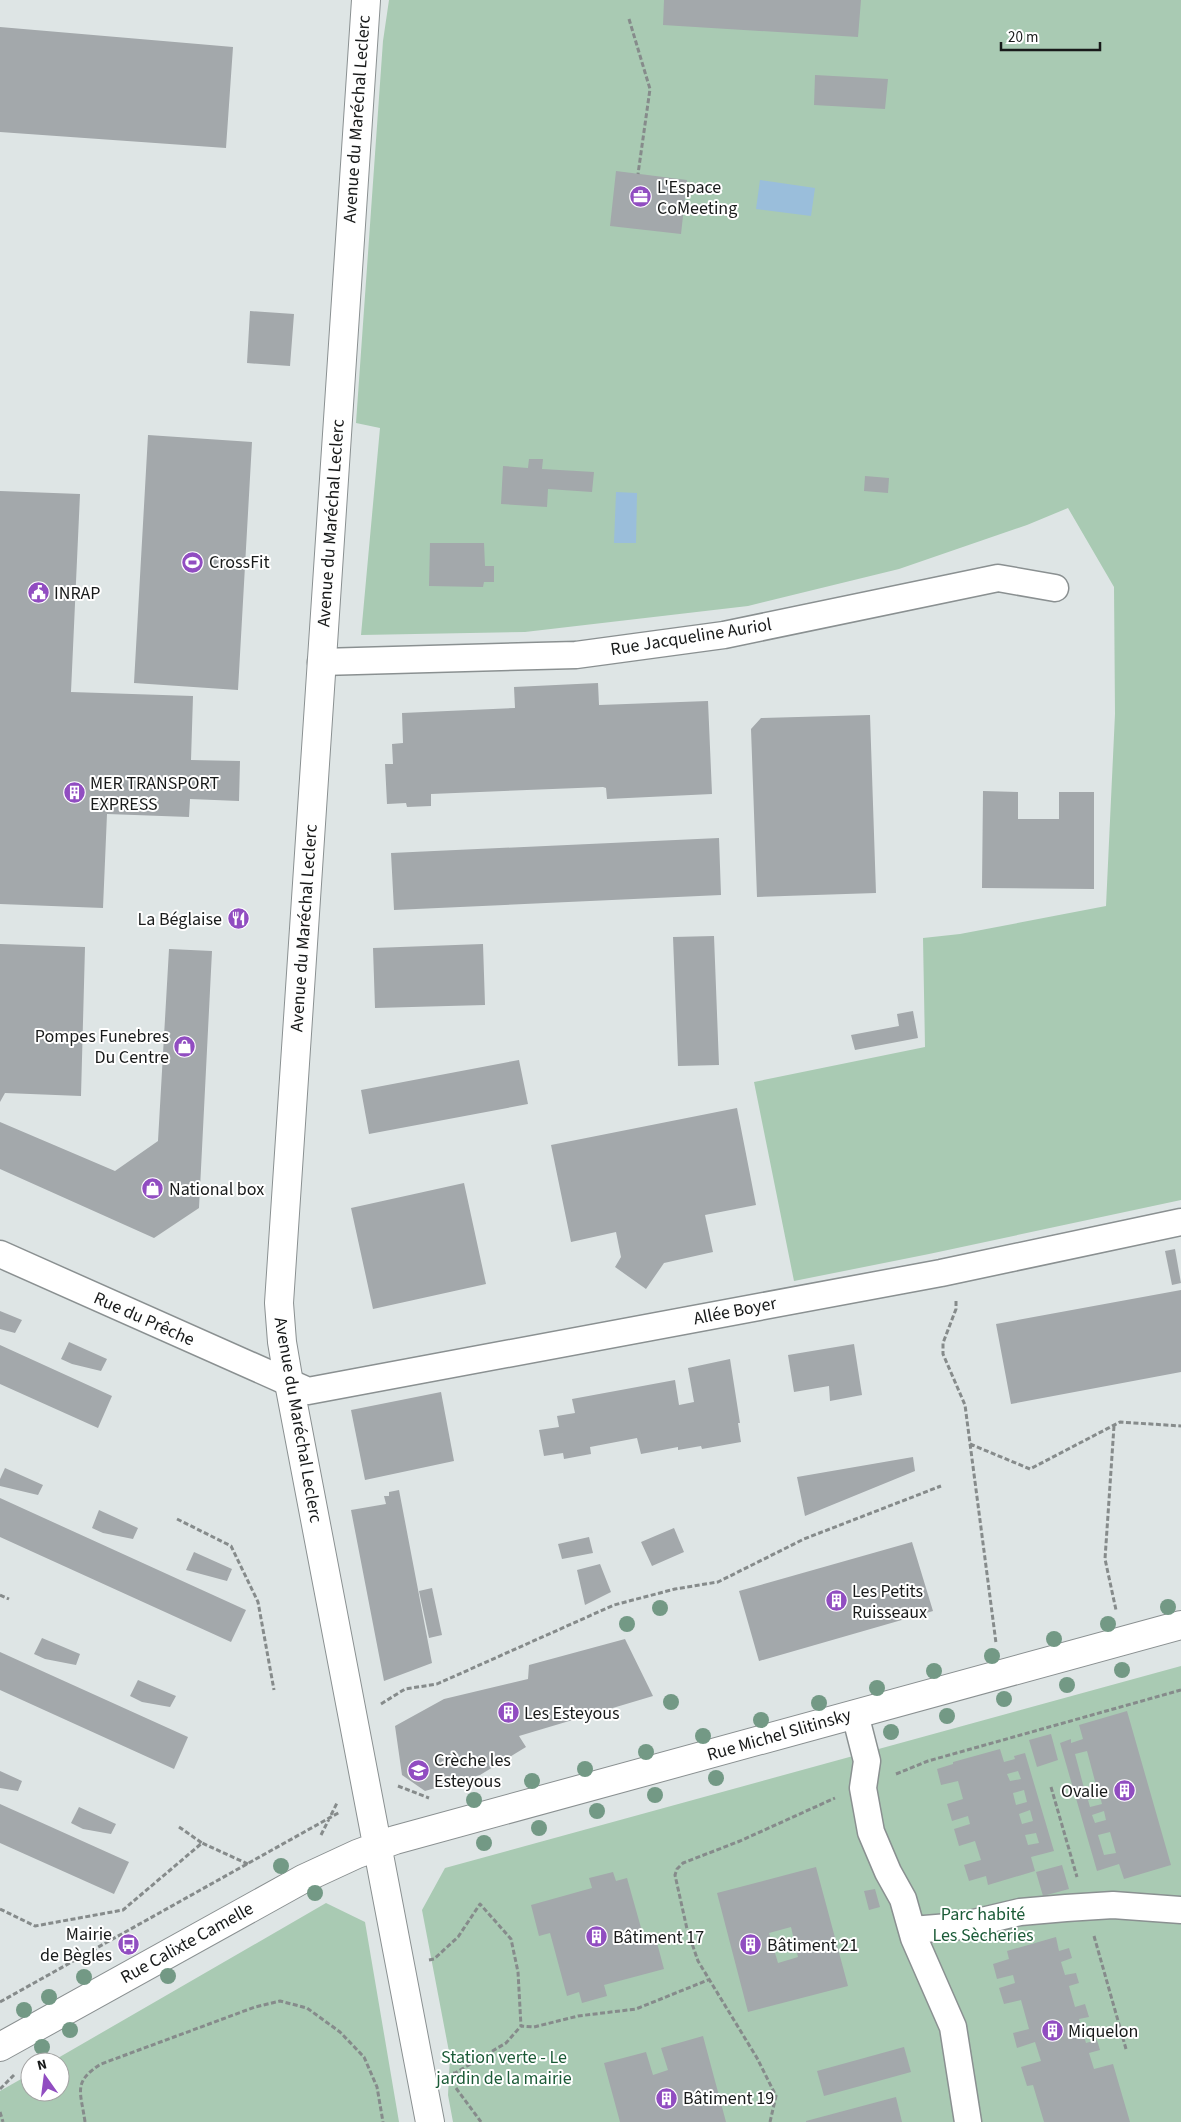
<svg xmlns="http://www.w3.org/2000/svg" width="1181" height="2122" viewBox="0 0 1181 2122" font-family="'Source Sans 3',sans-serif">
<rect width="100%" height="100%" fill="#dee5e5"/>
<path fill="#a9cab3" d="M389,0H1181V1200L929,1254L794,1281L754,1082L925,1047L923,938L960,934L1106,906L1115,714L1114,587L1068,508L1027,525L899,569L748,606L525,632L361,635L380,428L356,423L383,41Z
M1181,1666V2122H453L448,2095L450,2057L422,1910L445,1868Z
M326,1903L365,1922L399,2122H0V2091L30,2074V2092H60V2062H51Z"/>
<path fill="#9abedb" d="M760,180L815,188L811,216L756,209Z
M616,492L637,493L636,543H614Z"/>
<path fill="#a3a8ab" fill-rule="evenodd" d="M664,0H861L858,37L663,25Z
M0,27L233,47L226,148L0,132Z
M815,75L888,79L885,109L814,105Z
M616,171L687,180L681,234L610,226Z
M250,311L294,314L290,366L247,363Z
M148,435L252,442L238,690L134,683Z
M529,459H543L542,469L594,472L592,492L548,489L547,507L501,504L503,466L528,468Z
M865,476L889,478L888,493L864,491Z
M0,491L80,494L71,692L193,696L191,760L240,761L239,801L190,799L189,817L107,814L103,908L0,904Z
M430,543H484L485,566H494V582H484L483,587L429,586Z
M598,683L599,705L708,701L712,794L607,799L606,788L603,787L431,794V806L407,807L406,803L387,804L385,764H393L392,744L403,743L402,713L515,708L514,687Z
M870,715L876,893L757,897L751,729L761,718Z
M983,791L1018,792V819H1059V792H1094V889L982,888Z
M719,838L721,895L394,910L391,853Z
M714,936L719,1065L678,1066L673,937Z
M0,944L85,947L81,1096L5,1093L0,1102Z
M483,944L485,1005L375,1008L373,948Z
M169,949L212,951L199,1208L154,1238L0,1169V1122L115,1171L158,1141Z
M913,1011L918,1038L855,1050L851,1035L899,1026L897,1014Z
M519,1060L528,1104L369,1134L361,1090Z
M737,1108L756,1205L705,1215L713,1252L664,1263L646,1289L615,1267L621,1257L616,1232L571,1242L551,1145Z
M464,1183L486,1284L373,1309L351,1208Z
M1175,1249L1181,1283L1172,1285L1165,1251Z
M1181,1290V1372L1011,1404L996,1324Z
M0,1311L22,1320L15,1333L0,1329Z
M69,1342L107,1359L101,1371L72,1364L61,1359Z
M854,1344L862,1395L830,1401L829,1386L794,1392L788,1355Z
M0,1345L112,1396L98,1428L0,1384Z
M730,1359L740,1423H738L741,1442L702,1449L701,1446L678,1450V1447L641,1454L637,1438L590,1447L591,1454L564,1459L563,1453L544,1456L539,1430L559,1427L557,1416L575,1413L572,1399L675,1380L679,1405L694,1402L688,1368Z
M441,1392L454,1461L365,1480L351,1410Z
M913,1457L915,1471L805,1516L797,1477Z
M5,1468L43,1485L38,1495L0,1486V1479Z
M399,1490L432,1663L384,1681L351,1510L386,1504L384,1496H389V1492Z
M0,1498L246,1610L231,1642L0,1537Z
M99,1510L138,1528L133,1539L103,1533L92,1528Z
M674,1528L684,1552L652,1566L641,1542Z
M589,1537L593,1553L562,1559L558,1544Z
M912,1542L933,1611L759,1661L739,1591Z
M194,1552L232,1569L227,1581L186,1570Z
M600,1564L611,1592L585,1605L577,1570Z
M432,1588L442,1635L429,1638L419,1591Z
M42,1638L80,1654L76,1665L45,1659L34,1654Z
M625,1639L653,1696L519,1736L526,1747L480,1775L425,1791L402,1775L395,1726L444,1699L528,1679L529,1665Z
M0,1652L188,1737L174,1769L0,1690Z
M138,1680L176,1696L170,1707L142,1702L130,1696Z
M1127,1711L1171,1865L1124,1879L1119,1864L1097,1871L1060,1743L1071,1739V1743L1083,1739L1079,1725ZM1087,1751L1096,1785L1084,1788L1075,1754ZM1100,1796L1102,1804L1090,1807L1088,1800ZM1104,1811L1106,1820L1095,1823L1092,1815ZM1110,1832L1116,1853L1104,1855L1098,1835Z
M1051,1734L1058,1760L1037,1767L1029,1740Z
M1000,1749L1004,1762L1015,1759L1014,1756L1025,1753L1054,1851L1031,1857L1035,1871L988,1885L986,1876L969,1881L964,1865L981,1860L975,1841L959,1846L954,1829L970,1824L968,1816L952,1821L947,1804L963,1799L958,1781L941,1785L937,1769L953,1764V1762ZM1018,1771L1021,1779L1010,1781L1007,1774ZM1024,1790L1027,1802L1016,1805L1013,1793ZM1030,1810L1033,1821L1022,1824L1019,1814ZM1036,1833L1039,1843L1028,1845L1025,1835Z
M0,1771L22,1781L18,1791L0,1788Z
M0,1804L129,1862L114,1894L0,1843Z
M79,1807L116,1824L111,1834L83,1829L71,1823Z
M1062,1865L1069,1889L1043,1896L1036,1872Z
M816,1867L848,1986L748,2012L717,1893ZM791,1927L798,1957L778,1963L769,1933Z
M613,1872L616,1881L627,1878L645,1942L656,1939L664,1969L604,1985L607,1996L582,2003L579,1992L567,1996L550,1933L539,1936L531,1905L592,1888L589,1878Z
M875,1889L880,1907L869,1910L864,1891Z
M1056,1937L1059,1951L1069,1948L1072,1958L1061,1962L1065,1975L1076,1973L1079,1983L1069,1986L1075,2007L1085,2004L1089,2017L1079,2019L1086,2043L1097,2040L1100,2050L1089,2053L1094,2069L1113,2064L1130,2122H1044L1033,2085L1027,2086L1021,2067L1041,2061L1035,2042L1017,2048L1013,2033L1029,2029L1021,2000L1004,2004L999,1988L1015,1983L1013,1975L997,1979L993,1964L1009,1959L1007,1951Z
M703,2036L726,2122H620L604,2063L646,2052L653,2075L668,2070L661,2048Z
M904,2047L911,2072L824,2096L817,2071Z
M896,2097L902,2122H806V2121Z"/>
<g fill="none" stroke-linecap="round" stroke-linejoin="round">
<defs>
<path id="street" d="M321,662L576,655L724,635L998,578L1055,588
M0,1254L308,1391L941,1273L1181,1222
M855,1714L867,1761L863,1788L871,1832L888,1872L903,1899L914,1938L953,2027L968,2122
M912,1930L961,1926L1020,1912L1066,1908L1113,1905L1181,1910"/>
<path id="secondary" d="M366,0L279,1303L282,1342L289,1383L430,2122
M0,2047L303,1879L357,1854L395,1840L1181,1625"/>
</defs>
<use href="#street" stroke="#8a9091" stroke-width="29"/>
<use href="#secondary" stroke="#8a9091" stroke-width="30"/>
<path stroke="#868b8b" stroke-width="3" stroke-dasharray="5 2.5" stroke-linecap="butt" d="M629,19L650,89L638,174
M956,1301V1309L943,1343V1354L965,1405L996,1643
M1114,1426L1105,1559L1116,1610
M970,1444L1030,1469L1120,1422L1181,1426
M177,1519L231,1546L258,1602L274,1690
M0,1595L9,1599
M381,1704L405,1689L437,1684L614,1605L675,1589L718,1582L804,1539L941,1486
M896,1774L928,1761L1181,1690
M398,1786L429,1798
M1051,1787L1077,1877
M179,1827L202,1843
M321,1835L337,1803
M0,1909L35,1926L123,1910L202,1843L248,1864
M1094,1936L1126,2049
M429,1960L434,1959L458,1937L480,1904L511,1939L518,1972L521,2026L534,2027L578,2016L636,2009L708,1980
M0,2002L340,1812
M453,2073H455L506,2043L521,2026
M456,2088L481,2122
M0,2089L14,2075
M0,2112L3,2122
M85,2122C81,2092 72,2082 101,2064L255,2007L280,2001L307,2008L340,2032L364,2057L377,2087L383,2122
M770,2122L776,2096L757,2058L698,1961L687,1929L675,1875L677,1869L683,1863L740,1841L835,1798"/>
<use href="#street" stroke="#fff" stroke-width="26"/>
<use href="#secondary" stroke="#fff" stroke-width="28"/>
</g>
<g fill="#739985">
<circle cx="1168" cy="1607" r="8"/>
<circle cx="660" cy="1608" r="8"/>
<circle cx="627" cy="1624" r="8"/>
<circle cx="1108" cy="1624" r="8"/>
<circle cx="1054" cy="1639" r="8"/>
<circle cx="992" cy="1656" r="8"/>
<circle cx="1122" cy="1670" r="8"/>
<circle cx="934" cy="1671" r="8"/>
<circle cx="1067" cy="1685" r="8"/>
<circle cx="877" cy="1688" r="8"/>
<circle cx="1004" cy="1699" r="8"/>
<circle cx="671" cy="1702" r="8"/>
<circle cx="819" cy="1703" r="8"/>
<circle cx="947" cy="1716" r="8"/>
<circle cx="761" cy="1720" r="8"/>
<circle cx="891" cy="1732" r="8"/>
<circle cx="703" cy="1736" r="8"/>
<circle cx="646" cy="1752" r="8"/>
<circle cx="585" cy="1769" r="8"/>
<circle cx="716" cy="1778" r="8"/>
<circle cx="532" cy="1781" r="8"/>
<circle cx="655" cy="1795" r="8"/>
<circle cx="474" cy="1800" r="8"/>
<circle cx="597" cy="1811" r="8"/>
<circle cx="539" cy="1828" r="8"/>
<circle cx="484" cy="1843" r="8"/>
<circle cx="281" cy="1866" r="8"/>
<circle cx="315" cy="1893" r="8"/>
<circle cx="168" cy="1976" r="8"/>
<circle cx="84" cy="1977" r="8"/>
<circle cx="49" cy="1997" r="8"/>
<circle cx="24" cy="2010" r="8"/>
<circle cx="70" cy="2030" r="8"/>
<circle cx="42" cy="2047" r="8"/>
</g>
<defs>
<symbol id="office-disc" viewBox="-11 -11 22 22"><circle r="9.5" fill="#914dc1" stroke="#fff"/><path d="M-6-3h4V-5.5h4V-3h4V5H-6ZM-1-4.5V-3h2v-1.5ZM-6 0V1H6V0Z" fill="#fff"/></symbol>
<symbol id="stadium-disc" viewBox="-11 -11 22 22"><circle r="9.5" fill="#914dc1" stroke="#fff"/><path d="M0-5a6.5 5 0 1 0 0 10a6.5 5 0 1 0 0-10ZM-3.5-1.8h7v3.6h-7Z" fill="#fff"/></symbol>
<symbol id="civic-disc" viewBox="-11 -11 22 22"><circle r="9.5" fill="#914dc1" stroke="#fff"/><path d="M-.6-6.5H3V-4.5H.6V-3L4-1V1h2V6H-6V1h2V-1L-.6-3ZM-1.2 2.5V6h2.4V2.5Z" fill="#fff"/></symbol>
<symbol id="building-disc" viewBox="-11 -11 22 22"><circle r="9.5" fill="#914dc1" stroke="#fff"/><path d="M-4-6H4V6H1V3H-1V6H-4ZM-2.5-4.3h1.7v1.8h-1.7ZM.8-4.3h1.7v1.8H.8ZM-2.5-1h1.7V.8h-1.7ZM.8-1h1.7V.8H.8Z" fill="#fff"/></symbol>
<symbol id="restaurant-disc" viewBox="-11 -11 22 22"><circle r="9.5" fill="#914dc1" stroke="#fff"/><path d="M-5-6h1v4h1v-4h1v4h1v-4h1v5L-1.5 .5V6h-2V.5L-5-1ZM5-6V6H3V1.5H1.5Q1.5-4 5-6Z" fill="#fff"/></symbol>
<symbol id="shop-disc" viewBox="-11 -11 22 22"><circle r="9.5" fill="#914dc1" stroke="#fff"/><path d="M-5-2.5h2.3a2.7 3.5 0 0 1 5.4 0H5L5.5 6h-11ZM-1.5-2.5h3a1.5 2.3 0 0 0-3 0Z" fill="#fff"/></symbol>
<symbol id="school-disc" viewBox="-11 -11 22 22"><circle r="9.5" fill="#914dc1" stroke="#fff"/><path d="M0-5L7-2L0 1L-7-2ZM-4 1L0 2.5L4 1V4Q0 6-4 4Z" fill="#fff"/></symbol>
<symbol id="bus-disc" viewBox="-11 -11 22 22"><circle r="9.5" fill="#914dc1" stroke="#fff"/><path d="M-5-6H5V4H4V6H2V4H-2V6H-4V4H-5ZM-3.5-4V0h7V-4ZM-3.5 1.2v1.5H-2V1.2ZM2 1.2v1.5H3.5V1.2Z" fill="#fff"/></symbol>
</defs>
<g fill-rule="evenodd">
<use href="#office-disc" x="628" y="184" width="25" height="25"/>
<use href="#stadium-disc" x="180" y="550" width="25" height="25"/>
<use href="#civic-disc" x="26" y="580" width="25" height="25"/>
<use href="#building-disc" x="62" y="780" width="25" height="25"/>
<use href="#restaurant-disc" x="226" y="906" width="25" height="25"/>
<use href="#shop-disc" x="172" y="1034" width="25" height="25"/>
<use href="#shop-disc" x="140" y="1176" width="25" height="25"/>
<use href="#building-disc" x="824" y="1588" width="25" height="25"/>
<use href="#building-disc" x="496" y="1700" width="25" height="25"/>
<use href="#school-disc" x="406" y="1758" width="25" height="25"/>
<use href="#building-disc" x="1112" y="1778" width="25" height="25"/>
<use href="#building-disc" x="584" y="1924" width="25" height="25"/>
<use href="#bus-disc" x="116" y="1932" width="25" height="25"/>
<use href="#building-disc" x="738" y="1932" width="25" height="25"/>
<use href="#building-disc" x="1040" y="2018" width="25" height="25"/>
<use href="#building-disc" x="654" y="2086" width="25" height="25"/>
</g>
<g text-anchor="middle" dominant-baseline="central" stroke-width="4" stroke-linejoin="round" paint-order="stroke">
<g font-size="18" fill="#181a1a" stroke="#fff">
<text transform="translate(357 119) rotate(-86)">Avenue du Maréchal Leclerc</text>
<text transform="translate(331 523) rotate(-86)">Avenue du Maréchal Leclerc</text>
<text transform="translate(691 637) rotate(-9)">Rue Jacqueline Auriol</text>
<text transform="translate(304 928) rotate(-86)">Avenue du Maréchal Leclerc</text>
<text transform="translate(735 1311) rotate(-11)">Allée Boyer</text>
<text transform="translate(144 1319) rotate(24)">Rue du Prêche</text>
<text transform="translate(298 1420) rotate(80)">Avenue du Maréchal Leclerc</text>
<text transform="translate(779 1735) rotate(-16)">Rue Michel Slitinsky</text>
<text transform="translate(187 1943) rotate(-29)">Rue Calixte Camelle</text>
</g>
<g font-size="18" fill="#181a1a" stroke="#fff" text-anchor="start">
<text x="657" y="187">L'Espace<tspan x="657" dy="21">CoMeeting</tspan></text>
<text x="209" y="562">CrossFit</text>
<text x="54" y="593">INRAP</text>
<text x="90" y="783">MER TRANSPORT<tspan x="90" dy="21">EXPRESS</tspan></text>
<text x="222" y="919" text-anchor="end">La Béglaise</text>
<text x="169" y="1036" text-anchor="end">Pompes Funebres<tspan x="169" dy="21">Du Centre</tspan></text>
<text x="169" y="1189">National box</text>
<text x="852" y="1591">Les Petits<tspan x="852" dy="21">Ruisseaux</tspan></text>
<text x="524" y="1713">Les Esteyous</text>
<text x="434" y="1760">Crèche les<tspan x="434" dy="21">Esteyous</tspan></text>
<text x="1108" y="1791" text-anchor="end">Ovalie</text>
<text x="112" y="1934" text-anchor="end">Mairie<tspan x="112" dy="21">de Bègles</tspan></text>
<text x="613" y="1937">Bâtiment 17</text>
<text x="767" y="1945">Bâtiment 21</text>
<text x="1068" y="2031">Miquelon</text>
<text x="683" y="2098">Bâtiment 19</text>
</g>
<g font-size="18" fill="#1b5b37" stroke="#fff">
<text x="983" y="1914">Parc habité<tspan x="983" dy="21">Les Sècheries</tspan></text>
<text x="504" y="2057">Station verte - Le<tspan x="504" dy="21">jardin de la mairie</tspan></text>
</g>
</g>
<g transform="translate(45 2077) rotate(346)"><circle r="24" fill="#ffffff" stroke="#a3a3a3"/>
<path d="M0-4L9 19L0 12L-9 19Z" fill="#914dc1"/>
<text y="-8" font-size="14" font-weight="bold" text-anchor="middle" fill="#181a1a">N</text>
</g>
<path d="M1001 42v8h99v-8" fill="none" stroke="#181a1a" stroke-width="2.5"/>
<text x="1008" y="42" font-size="15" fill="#181a1a" stroke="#ffffff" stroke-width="4" paint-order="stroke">20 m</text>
</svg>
